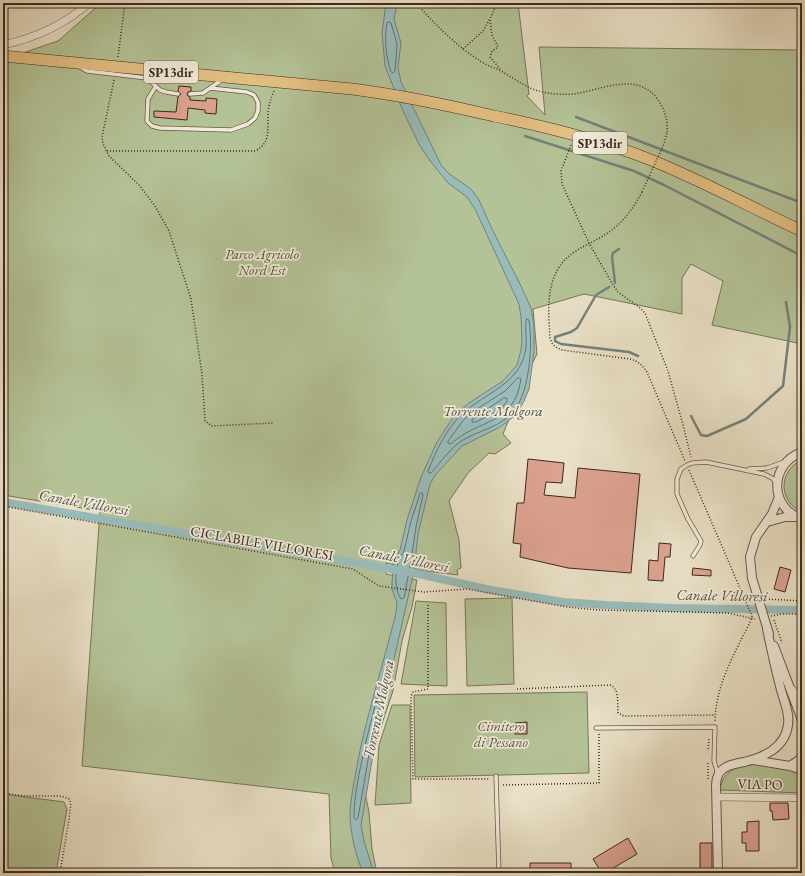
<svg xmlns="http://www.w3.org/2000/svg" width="805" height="876" viewBox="0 0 805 876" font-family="'EB Garamond',serif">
<rect width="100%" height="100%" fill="#e9e0c6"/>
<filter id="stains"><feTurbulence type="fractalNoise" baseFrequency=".005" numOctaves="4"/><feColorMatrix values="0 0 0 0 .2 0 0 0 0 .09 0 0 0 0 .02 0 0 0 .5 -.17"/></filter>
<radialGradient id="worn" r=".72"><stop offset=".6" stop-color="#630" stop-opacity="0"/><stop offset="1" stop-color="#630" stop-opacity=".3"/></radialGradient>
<path fill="#b4c397" stroke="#78765a" d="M101,3H518L529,94L527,96L545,115L539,47L802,50V344L712,325L723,281L691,264L682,278V314L584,294L533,309L537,354L528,372L503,434L511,443L495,454L489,453L468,473L449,501L459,540L461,568L457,570L458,575L425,571L386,563V574L417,580L412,607L402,641L393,691L368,766L364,788L369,812L372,849L377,873H335L331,858L329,794L82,766L100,511L3,495V58H8L58,41Z
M802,460V512C778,502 778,470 802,460Z
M512,598L514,684L467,686L465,599Z
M416,601L446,603L447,686L401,684Z
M587,692L589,773L415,777L414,695Z
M392,705H410L411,803L375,805L379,745Z
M757,764L791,770L802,774V793L720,790C723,769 738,766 757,764Z
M3,794L64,802L67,809L56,873H3Z"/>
<path fill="#99bcbb" stroke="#74817c" d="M386,3H397L394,19L401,43L398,67L401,82L441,165L448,173L471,189L479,200L492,229L520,284L531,308L534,325V352L529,389L524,401L516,415L500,427L462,446L436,474L430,484L418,534L414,571L375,743L361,825L364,841L374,873H363C356,855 351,837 350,817C350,798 355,779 358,760C368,710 384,662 396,613L397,603L392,589V582L393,570L395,559L400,550L407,520L421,477L437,442L454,416L469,403L503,381L517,365L521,350L522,342L521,317L519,304L475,209L467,197L448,183L431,162L420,146L403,111L385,66L382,33Z"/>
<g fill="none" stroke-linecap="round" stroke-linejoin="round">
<path stroke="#6b726c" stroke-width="1" d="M389,22L391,23L397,44L395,71L393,73L391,72C386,58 384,38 387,23Z
M527,319L529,320C533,345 530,399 509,416C496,428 478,431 463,440C450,448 441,462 431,473H429L428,471C436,451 446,429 462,414C486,392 521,384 526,348C527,339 525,330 526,321Z
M518,378H520L521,379C514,427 478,418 451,444L448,443V441L465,418L480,407L505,391Z
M504,398H507V401L501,409L476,422H472V420Z
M422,493L423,495L416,527L411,561L404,598L401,599C394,589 395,571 399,559C400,556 403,554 404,551L411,521L420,494Z
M380,695L382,697L370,749L358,818L356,820L354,818C354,792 361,766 366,741C370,726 373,711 378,696Z"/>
<path stroke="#74817c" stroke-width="2.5" d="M576,117L802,203
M525,136L634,171L664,185L802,256
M615,283L612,257L613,253L619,249
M609,287L596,295L577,328L571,332L555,337V341L561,344L629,352L638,356
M691,416L701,435L707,436L746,419L783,386L790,327L786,302"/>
<path stroke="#99bcbb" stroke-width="8" d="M3,502L414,573L491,590L563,602L605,605L673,608L802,610"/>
</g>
<path fill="#dca291" stroke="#3d291e" d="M179,86L191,87V91L188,92L187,94L188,96L190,97V100L206,101V98L217,99L216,114L205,113V110L188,108L187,120L154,117V111L176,112L178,97L181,94L178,91Z
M528,459L564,463L562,483L546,482L544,495L575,498L578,468L640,474L631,573L568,568L520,557L521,544L513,543L517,503H524Z
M659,543L671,544L670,557H665L663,581L648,580L649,560L658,561Z
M780,567L791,570L785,592L774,589Z
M693,568L711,570V576L692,575Z
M527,722V734H515V723Z
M770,803H788L789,819L773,820L772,811H770Z
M759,821V851H746V843H742V832H747V822Z
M628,838L637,854L605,873H602L593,859Z
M700,843H712V873H700Z
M530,863H571V873H530Z"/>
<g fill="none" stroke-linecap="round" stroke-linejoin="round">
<defs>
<path id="service" d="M80,67L87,71L147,78L160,90L166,92L178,94
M156,86L148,99L147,121L152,126L160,128L231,130L248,124L255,118L258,111V102L254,95L247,92L210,88
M190,94L203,93L223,79
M749,469L767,468L784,462
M693,556L700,545L701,541L688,519L677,494V479L681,469L687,465L692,463L706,462L764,474L772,478L777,484
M596,728L715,727L714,761L718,774
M496,776L499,873"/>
<path id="minor" d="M3,45C35,38 64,25 89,3
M791,689L802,698
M717,797L802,798"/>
<path id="tertiary" d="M802,452C769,464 769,508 802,519
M767,522L785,517H797
M769,634L752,578L750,557L756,537L772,514L779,497
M774,646L802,720
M753,760L790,766L802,770
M790,766L799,760L802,756
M718,873L716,785C716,781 717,777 719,773C725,765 735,764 744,762C764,757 785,748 788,725C790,711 783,700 780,686C775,667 771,648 767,629"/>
<path id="primary" d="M3,56L352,89C400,95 447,105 494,116C547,127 601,140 651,160C703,181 752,208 802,231"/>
</defs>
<use href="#service" stroke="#685748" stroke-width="5"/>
<use href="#minor" stroke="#685748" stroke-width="8"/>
<use href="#tertiary" stroke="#685748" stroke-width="10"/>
<use href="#primary" stroke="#3d291e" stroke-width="12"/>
<path stroke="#3d291e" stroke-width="1.5" stroke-dasharray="1 2" stroke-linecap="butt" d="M416,3C433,22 457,47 479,60C485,65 493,67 501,71C512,77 522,85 535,90C548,94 561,95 574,94C602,90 638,70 659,101C665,111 668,120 667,132
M490,20L492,35L498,47L492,51L490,57L500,69
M463,49L483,31L491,17L497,3
M118,57L125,3
M114,80L102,137L103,144L109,156L139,185L155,206L169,231L191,299L202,374L205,421L212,426L274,423
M571,145L561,171L562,184L589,243L613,285L618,292L639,307L645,313L668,371L683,425L691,457
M107,151H255C272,143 267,127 268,112C269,104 271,98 274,91
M642,192C634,207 625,220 612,230C588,248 562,249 552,283C547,301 549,320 550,338C552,345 555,347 562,350L630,359C638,361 642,365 647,372L685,461
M689,470L752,616C750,625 743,635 739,644C726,670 716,692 715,721
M3,506L353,569L379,586L424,592L467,589L567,607L599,610L728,613L755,619
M766,599L802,601
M428,605V689L413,692L411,696L413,779H490
M771,616L783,614H802
M774,620L782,643
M517,689L610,685C620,689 617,703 618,713L624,716L715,715
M708,749L709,739
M708,763V779
M503,785L599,783V733
M3,793L25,796H57L65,797L69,799L71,803L69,819L60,873"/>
<use href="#service" stroke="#f1ebda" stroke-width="3.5"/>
<use href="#minor" stroke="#f1ebda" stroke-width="7"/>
<use href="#tertiary" stroke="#f1ebda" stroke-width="8"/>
<use href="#primary" stroke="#e4c083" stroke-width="11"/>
<path stroke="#3d291e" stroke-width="1.5" stroke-dasharray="1 2" stroke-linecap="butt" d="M642,192L664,144L667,132"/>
</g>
<g text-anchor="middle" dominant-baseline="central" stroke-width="3.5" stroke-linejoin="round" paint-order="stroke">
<g fill="#f1ebda" stroke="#736356" stroke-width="1">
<rect x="144" y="61" width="54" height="22" rx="3"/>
<rect x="573" y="132" width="54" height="22" rx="3"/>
</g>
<g font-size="13" font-weight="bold" fill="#3d291e">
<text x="171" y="72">SP13dir</text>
<text x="600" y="143">SP13dir</text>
</g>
<g font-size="14" font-style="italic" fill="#5b503c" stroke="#f1ebda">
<text x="262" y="254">Parco Agricolo<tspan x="262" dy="16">Nord Est</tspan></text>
<text x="501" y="726">Cimitero<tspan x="501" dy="16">di Pessano</tspan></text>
</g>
<g font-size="14" fill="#3d291e" stroke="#f1ebda">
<text transform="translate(262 543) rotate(10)">CICLABILE VILLORESI</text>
<text transform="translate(760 784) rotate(1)">VIA PO</text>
</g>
<g font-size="15" font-style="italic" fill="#544e45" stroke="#f1ebda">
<text x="493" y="410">Torrente Molgora</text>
<text transform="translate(84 502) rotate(10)">Canale Villoresi</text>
<text transform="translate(404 558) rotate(11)">Canale Villoresi</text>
<text transform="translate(722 595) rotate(1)">Canale Villoresi</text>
<text transform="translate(378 709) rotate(-78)">Torrente Molgora</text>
</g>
</g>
<rect width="805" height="876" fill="none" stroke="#e9e0c6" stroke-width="16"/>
<rect x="4" y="4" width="797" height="868" fill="none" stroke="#3d291e" stroke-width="2"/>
<rect x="8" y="8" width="789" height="860" fill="none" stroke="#3d291e"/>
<rect width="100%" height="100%" filter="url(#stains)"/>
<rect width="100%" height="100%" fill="url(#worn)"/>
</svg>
